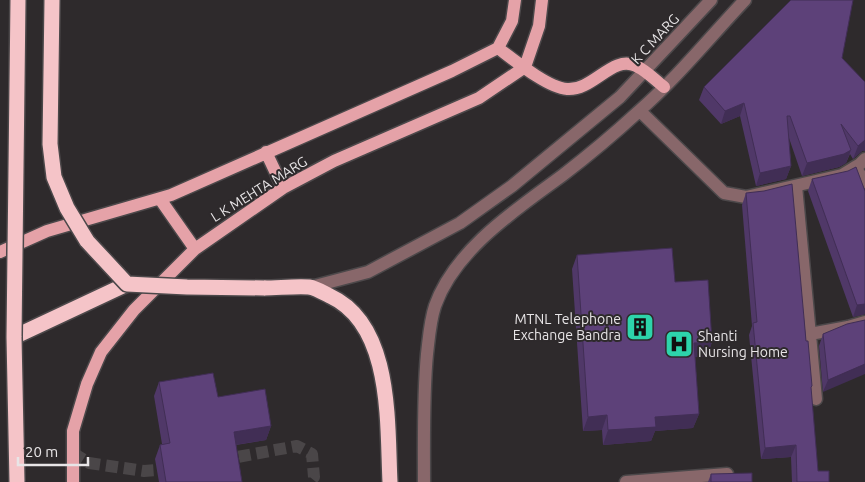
<svg xmlns="http://www.w3.org/2000/svg" width="865" height="482" viewBox="0 0 865 482" font-family="Ubuntu,sans-serif">
<rect width="100%" height="100%" fill="#2e2a2c"/>
<g fill="none" stroke-linecap="round" stroke-linejoin="round">
<path stroke="#4a4648" stroke-width="12" stroke-dasharray="12 6" stroke-linecap="butt" d="M73,453L89,463L144,471L172,469
M221,460L297,446L312,454L314,477L310,482"/>
<defs>
<path id="minor" d="M640,111L724,193L746,197L842,175L860,164L865,159
M855,167L865,182
M796,186L816,399
M311,287L368,272L460,223L512,186L620,97L711,0
M810,334L848,327L865,322
M424,482C424,439 423,396 427,354C429,337 430,321 435,306C455,249 517,209 563,175C589,155 614,134 638,112C677,78 710,37 745,0
M626,482L727,474"/>
<path id="major" d="M498,48C514,60 548,88 567,89C593,91 613,54 636,66C647,71 655,80 664,87
M266,152L283,188
M160,199L195,249
M0,252L47,231L171,195L452,71L498,48L512,21L515,0
M73,482V431L87,384L101,352L134,310L195,249L283,188L334,161L479,98L525,67L539,26L542,0"/>
<path id="highway" d="M264,288C278,288 295,286 309,287C316,288 324,293 330,296C393,325 387,424 390,482
M14,337L127,284"/>
</defs>
<use href="#minor" stroke="#4c484a" stroke-width="15"/>
<use href="#major" stroke="#4c484a" stroke-width="15"/>
<use href="#highway" stroke="#4c484a" stroke-width="18"/>
<use href="#minor" stroke="#88676a" stroke-width="12"/>
<use href="#major" stroke="#e5a2a8" stroke-width="12"/>
<use href="#highway" stroke="#f5c4c8" stroke-width="15"/>
<defs>
<path id="highway-bridge" d="M52,0L50,144L54,177L67,208L87,241L127,284L187,287L264,288
M17,482L14,337L18,0"/>
</defs>
<use href="#highway-bridge" stroke="#4c484a" stroke-width="18" stroke-linecap="butt"/>
<use href="#highway-bridge" stroke="#f5c4c8" stroke-width="15"/>
</g>
<path fill="#503868" d="M842,58L865,151H862L853,159L850,154L846,163L839,167L802,176L789,138L791,166L786,179L756,186L740,116L721,124L699,100L704,87Z
M812,179L865,191V314L853,317L808,191Z
M746,193L804,318L818,471L829,482H792L791,457L761,459L749,335L752,326L742,205Z
M577,255L675,282L712,342L707,356L695,357L699,414L693,428L655,431L651,441L603,445L602,430L583,431L572,269Z
M865,320L823,392L819,346L823,334Z
M159,382L218,397L271,426L266,440L236,445L242,482H159L155,459L160,445L162,444L154,396Z
M711,474L752,482H708Z"/>
<path fill="#412e55" d="M744,103L740,116L721,124L725,111Z
M865,140V151H862L853,159L858,146Z
M851,150L846,163L839,167L802,176L807,163Z
M791,166L786,179L756,186L760,173Z
M865,304V314L853,317L857,305Z
M712,342L707,356L689,358L694,343Z
M865,364V374L823,392L828,380Z
M699,414L693,428L655,431L651,441L603,445L608,430L655,417Z
M607,415L602,430L583,431L588,417Z
M271,426L266,440L228,446L234,432Z
M796,445L791,457L761,459L765,448Z"/>
<path fill="#5d4179" stroke="#412e55" d="M791,0H853L842,58L865,82V140L858,146L841,124L851,150L844,154L807,163L790,116H787L791,166L760,173L744,103L725,111L704,87Z
M856,167L865,191V304L857,305L812,179L848,171Z
M792,184L804,318L806,341H808L812,386L811,387L818,471H829V482H797L796,445L765,448L753,323L757,322L746,193L764,191Z
M672,248L675,282L708,280L712,342L694,343L699,414L655,417L656,427L608,430L607,415L588,417L577,255Z
M865,320V364L828,380L823,334L847,324Z
M213,373L218,397L265,389L271,426L234,432L242,482H166L160,445L170,443L159,382Z
M752,473V482H711V474Z"/>
<defs>
<symbol id="building-square" viewBox="-11 -11 22 22"><rect x="-9" y="-9" width="18" height="18" rx="4" fill="#2dd4ab" stroke="#2e2a2c"/><path d="M-4-6H4V6H1V3H-1V6H-4ZM-2.5-4.3h1.7v1.8h-1.7ZM.8-4.3h1.7v1.8H.8ZM-2.5-1h1.7V.8h-1.7ZM.8-1h1.7V.8H.8Z" fill="#111"/></symbol>
<symbol id="hospital-square" viewBox="-11 -11 22 22"><rect x="-9" y="-9" width="18" height="18" rx="4" fill="#2dd4ab" stroke="#2e2a2c"/><path d="M-5-5h3v3.5h4V-5h3V5h-3V1.5h-4V5h-3Z" fill="#111"/></symbol>
</defs>
<g fill-rule="evenodd">
<use href="#building-square" x="624" y="311" width="32" height="32"/>
<use href="#hospital-square" x="663" y="328" width="32" height="32"/>
</g>
<g text-anchor="middle" dominant-baseline="central" stroke-width="4" stroke-linejoin="round" paint-order="stroke">
<g font-size="14" fill="#e8e5e7" stroke="#2e2a2c">
<text transform="translate(655 39) rotate(-47)">K C MARG</text>
<text transform="translate(259 189) rotate(-32)">L K MEHTA MARG</text>
</g>
<g font-size="14" fill="#e8e5e7" stroke="#2e2a2c" text-anchor="end">
<text x="621" y="319">MTNL Telephone<tspan x="621" dy="16">Exchange Bandra</tspan></text>
<text x="698" y="336" text-anchor="start">Shanti<tspan x="698" dy="16">Nursing Home</tspan></text>
</g>
</g>
<path d="M18 457v8h70v-8" fill="none" stroke="#e8e5e7" stroke-width="2.5"/>
<text x="25" y="457" font-size="15" fill="#e8e5e7" stroke="#2e2a2c" stroke-width="4" paint-order="stroke">20 m</text>
</svg>
